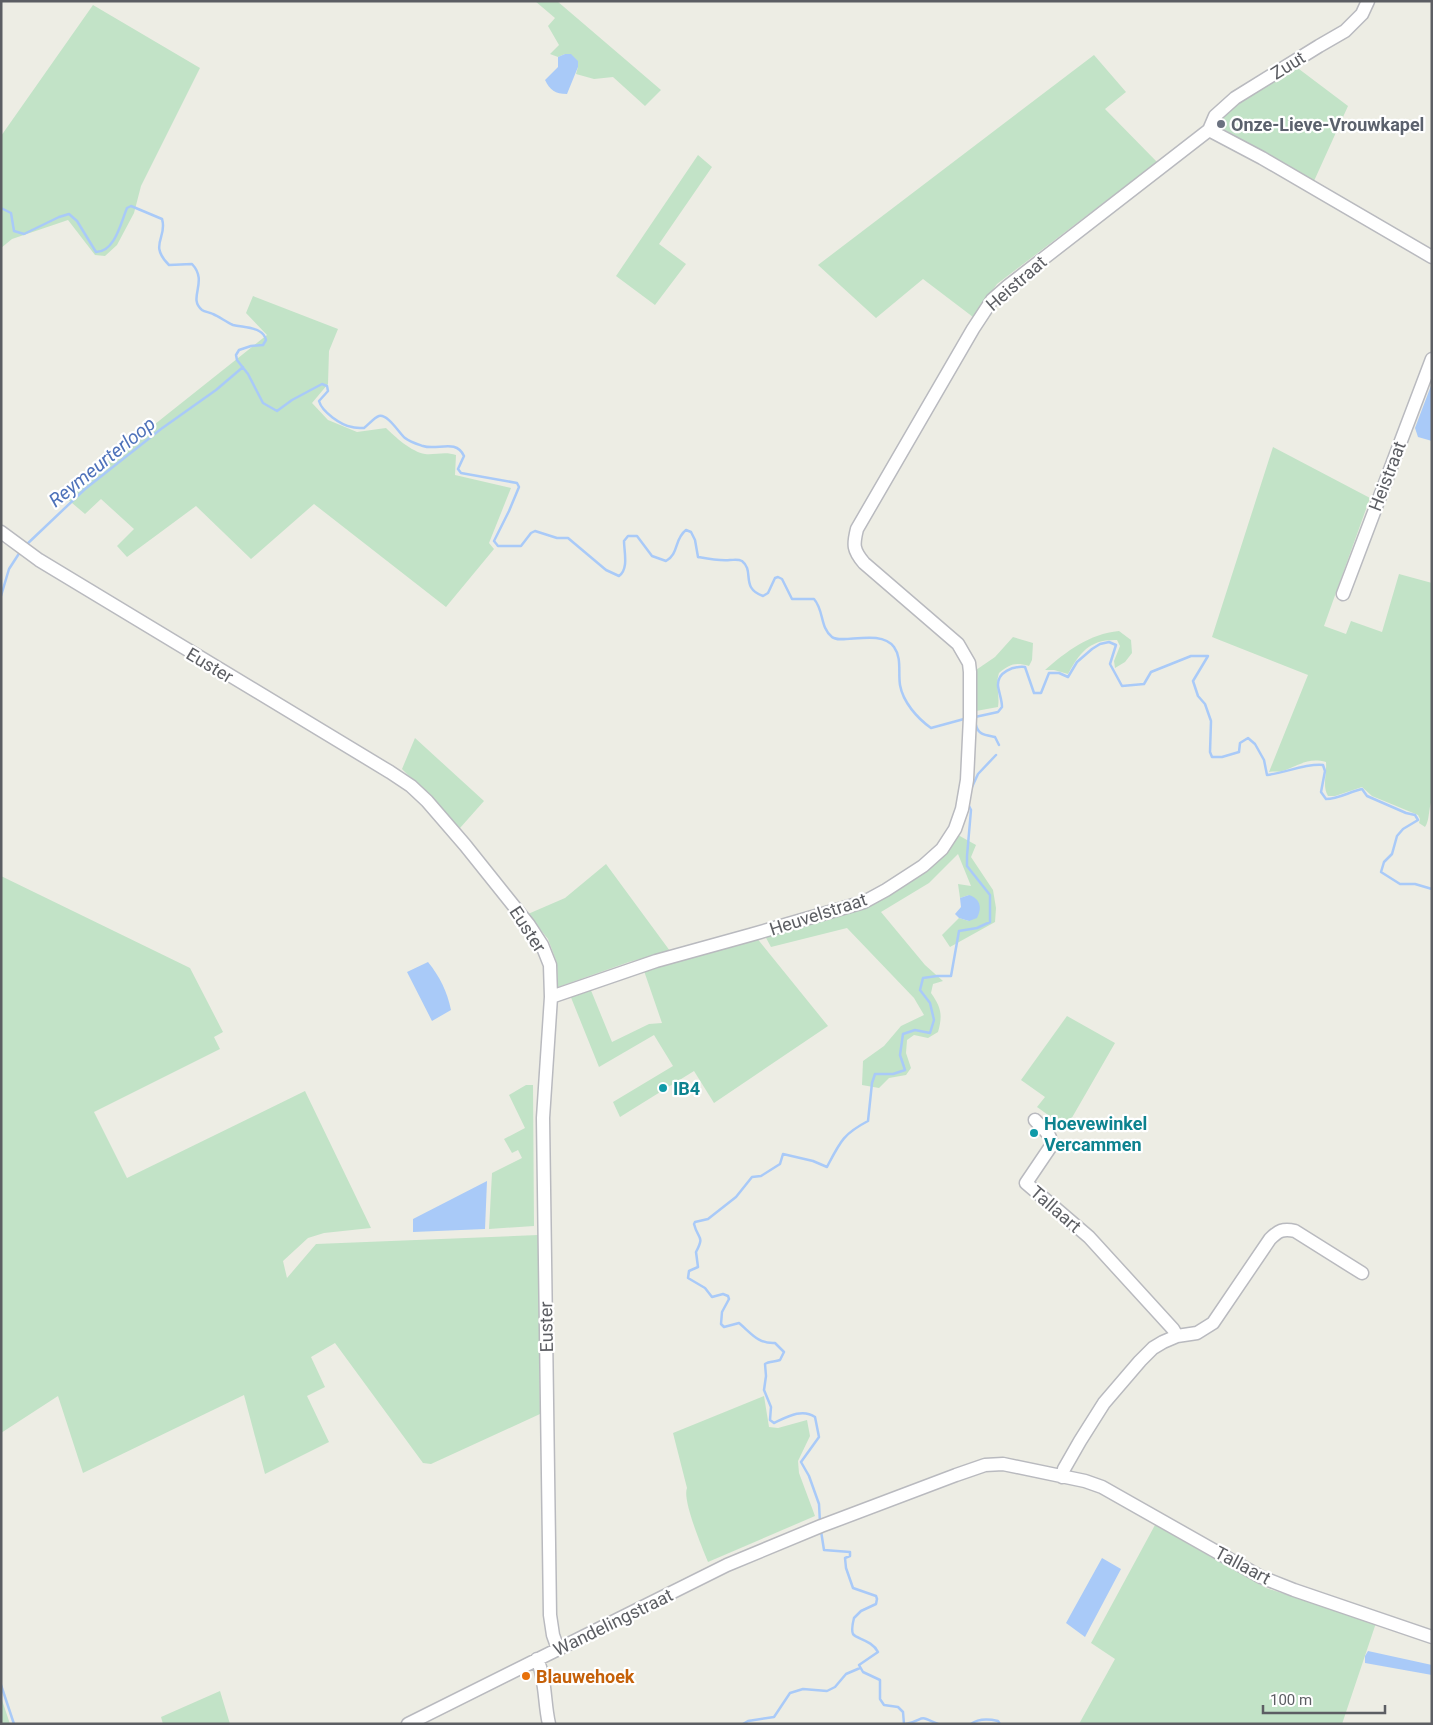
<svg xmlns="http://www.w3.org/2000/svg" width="1433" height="1725" viewBox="0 0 1433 1725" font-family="Roboto,sans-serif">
<rect width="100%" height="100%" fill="#edede4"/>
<path fill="#c2e3c7" d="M535,1H557L661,90L645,106L613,77L594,79L576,74L578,67L565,54L558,57L550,54L559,45L548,26L555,18Z
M93,5L200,68L141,186L134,213L117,245L105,256L95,255L68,220L12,239L1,248V136Z
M1094,55L1126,92L1105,109L1157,162L997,284L973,317L923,279L876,318L818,265Z
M1295,66L1348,106L1314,181L1218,126L1217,121L1254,91Z
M698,155L712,167L659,244L686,264L655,305L616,276Z
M253,296L338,329L329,351L328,384L312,403L328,420L357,432L386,428C395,437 412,452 425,454C436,455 445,451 456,455L455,475L511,488L489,543L494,549L446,607L314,504L251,559L196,506L127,557L117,546L134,529L101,499L85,514L65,497L101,467L267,335L246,313Z
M1273,447L1370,498L1324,626L1346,634L1351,621L1382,632L1399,574L1432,583V800C1428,809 1430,820 1425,827L1419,823L1420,819L1418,815L1372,796L1362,787L1335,796H1328C1322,786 1327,774 1326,762C1307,757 1299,766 1282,771C1278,772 1273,771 1269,772L1308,675L1212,637Z
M1119,631L1131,640L1132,653L1125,662L1115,668L1114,661L1120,646L1117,640C1090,639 1080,652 1068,674L1054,670H1045C1067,651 1089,634 1119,631Z
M1013,637L1033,643L1032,660L1029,666C1015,662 1010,664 999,673C995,685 1000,695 998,707L976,711V670L995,657Z
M415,738L484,801L460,828L402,769Z
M958,835L976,845L971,857L993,890L996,908L995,922L950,947L942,935L959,918L969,921V895L960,898L958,884L971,886L958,854L929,883L881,912L925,965L943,981L933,984L931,993C941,1007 943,1015 938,1032L928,1038L914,1035L907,1040L906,1053L911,1068L906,1075L889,1078L879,1088L862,1085L863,1061L884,1046L901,1026L924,1015L914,998L847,928L771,947L765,936L871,902Z
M606,864L670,951L629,962L558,987L557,963L548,939L528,914L565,898Z
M1,876L190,968L223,1032L214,1037L220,1049L94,1112L127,1178L305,1091L371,1228L324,1233L308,1238L283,1261L287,1278L316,1244L538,1235L540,1414L431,1464L423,1463L335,1343L311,1357L325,1387L307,1396L329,1442L265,1474L244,1395L83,1473L58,1396L1,1433Z
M756,937L828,1026L714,1103L694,1071L620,1117L613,1102L673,1066L654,1035L599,1067L570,995L590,988L612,1042L649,1024L662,1023L643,968Z
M1067,1016L1115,1043L1066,1128L1037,1107L1045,1097L1021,1080Z
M526,1085H533L534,1226L489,1229L492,1173L522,1158L518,1150L512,1153L504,1139L525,1128L509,1095Z
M764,1396L769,1427L778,1428L807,1420L810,1436L798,1461L799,1473L815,1516L708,1562C702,1547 682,1500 687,1488L673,1433Z
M1155,1525L1266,1588L1376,1623L1342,1724H1079L1115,1659L1091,1643Z
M220,1691L230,1724H163L161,1717Z
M1,1697L10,1724H1Z"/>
<path fill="#a9caf8" d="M565,54H571L578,61V67L567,94C555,94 550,90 545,80L558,67V57Z
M1432,383V441L1418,437L1415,428Z
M969,895C981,899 982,908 977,918L969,921L959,918L955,914L961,907L960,898Z
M428,962C440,977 447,991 451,1010L432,1021L407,972Z
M487,1181L485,1229L413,1232V1219Z
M1102,1558L1121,1569L1085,1637L1066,1623Z
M1368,1651L1432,1665V1675L1365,1663V1656Z"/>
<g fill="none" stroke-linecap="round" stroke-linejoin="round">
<path stroke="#a9caf8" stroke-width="2.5" d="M1,208L11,213L14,231L24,234L59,217L69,214L77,221L96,252C115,252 121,222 127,208L131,206L162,219C168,238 148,244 169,265L192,264C209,282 187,298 202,310C205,312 209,312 213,314C220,317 226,322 233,325C241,327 252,327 259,331C263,333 265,336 266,340L263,345L251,346L239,350L236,355L237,360L248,374L263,403L277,411L292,400L322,384L327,386L328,391L319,401C322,412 341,425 352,427C356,428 360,428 364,428C368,425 375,417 379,416C388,414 399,433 405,438C410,442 417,444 423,446C437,451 456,438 464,456L458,469L461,473L517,483L519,487L509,511L494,541L498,546H521L531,533L535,531L557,538H568L606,570L619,576C629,569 624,551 624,541L628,536H637L652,556L666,561C679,554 674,539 686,530L691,532L695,540L698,557C709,559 719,561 730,560C734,560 738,559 742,561C755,571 740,588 763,596L768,593L775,578L778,577L782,579L792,599H814C824,610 820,628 832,637C841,645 880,628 894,647C902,658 898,672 900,685C903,702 917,718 931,728L964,719
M25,546L85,489L161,429L216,390L243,367
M1,596L9,569L20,552
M975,717L998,712L1002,707C1002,700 999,693 998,686C997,672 1013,666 1025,667L1034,693H1041L1049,673H1059L1068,677L1077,662L1092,649L1100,644L1109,642L1116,645L1110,664L1122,686L1144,684L1151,672L1191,656H1208L1193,681L1198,696L1205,704L1211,721L1210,752L1212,757H1222L1239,752L1240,743L1248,738L1255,744L1264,760L1267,775C1285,773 1306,763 1323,765L1325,771L1321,792L1326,799C1338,799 1349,792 1362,789L1367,796L1406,813L1415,815L1418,820L1403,829L1397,836L1392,854L1384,862L1381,872L1400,884H1415L1432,889
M976,725C978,735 986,735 995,737L999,745
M972,787L978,774L996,755
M820,1523L819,1504L809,1476L801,1462L819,1437L815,1417C802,1408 787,1417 774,1423L770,1420L771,1407L764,1390L766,1376L765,1364C769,1361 775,1362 780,1360L784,1352L775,1343C758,1344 751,1333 739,1323L724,1327L721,1324L722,1312L729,1299L728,1296L723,1294L712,1297L705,1288L688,1278L689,1271L698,1267L696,1252C705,1235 698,1240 694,1224L695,1222L708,1219L736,1197L752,1177L761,1176L780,1164L783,1154L813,1161L827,1167C840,1142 843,1134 868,1121L872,1083L875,1074H893L905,1070L900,1055L903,1034L915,1030L930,1033L934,1020L930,1003L920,990L923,978L937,976H951L959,931L977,928L990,922V895L967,866V856L971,810L968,804
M821,1531L824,1550L850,1552V1556L845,1558L846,1568L853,1588L876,1596L877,1599L876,1604L861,1611L854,1618C853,1622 851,1630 853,1634C856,1639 872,1640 878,1652L859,1665L863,1672L880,1680V1699L884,1705L898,1707L903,1712L904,1724
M1,1685L14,1724
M743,1724L748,1721L774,1717L790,1693L803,1689L827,1691L835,1687L846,1674L860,1668
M906,1724C927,1719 916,1714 938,1724
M971,1724C979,1718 989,1719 998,1721L1000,1724"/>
<defs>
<path id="minor" d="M1209,130L1262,158L1432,257
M1209,130L1215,116L1235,98L1319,46L1345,31L1362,14L1368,1
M1,532L39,560L390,772L411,786L427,801L465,845L529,925L542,945L550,965L551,997L543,1118L550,1615L553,1635L558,1649
M1343,594L1432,359
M551,997L656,961L750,935L864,902L886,890L923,866L942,849L955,829L962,809L967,780L970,717V672L969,663L958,644L864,563C853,550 853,545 857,529L973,329L992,300L1008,286L1209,130
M1035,1120C1042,1128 1053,1135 1051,1146L1026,1183L1089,1237L1173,1329L1177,1336
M1062,1477L1064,1469L1080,1441L1104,1403L1140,1361L1153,1348L1163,1342L1177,1336L1197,1333L1213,1323L1270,1239C1278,1231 1283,1228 1295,1231L1362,1273
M537,1659C546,1679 544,1703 549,1724
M408,1724L727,1565L821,1526L956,1475L985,1465L1003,1464L1085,1481L1102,1487L1261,1577L1294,1590L1432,1637"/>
</defs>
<use href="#minor" stroke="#b9babf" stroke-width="15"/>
<use href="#minor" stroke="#fff" stroke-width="12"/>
</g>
<circle fill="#6b7280" stroke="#fff" stroke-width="2" cx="1221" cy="124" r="5"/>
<g fill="#0f9aa8" stroke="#fff" stroke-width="2">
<circle cx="663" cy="1088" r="5"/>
<circle cx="1034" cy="1133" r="5"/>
</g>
<circle fill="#e8710a" stroke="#fff" stroke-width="2" cx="526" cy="1676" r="5"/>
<g text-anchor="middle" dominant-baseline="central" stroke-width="4.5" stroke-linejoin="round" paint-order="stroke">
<g font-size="18" fill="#5c5e63" stroke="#fff">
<text transform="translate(1288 65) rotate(-32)">Zuut</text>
<text transform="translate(1016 283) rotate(-41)">Heistraat</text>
<text transform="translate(1387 476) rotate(-69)">Heistraat</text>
<text transform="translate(210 665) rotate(31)">Euster</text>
<text transform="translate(818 914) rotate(-18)">Heuvelstraat</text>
<text transform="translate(528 929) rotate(57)">Euster</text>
<text transform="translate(1056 1209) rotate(41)">Tallaart</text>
<text transform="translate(546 1327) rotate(-91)">Euster</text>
<text transform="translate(1243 1565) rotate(28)">Tallaart</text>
<text transform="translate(613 1622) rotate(-26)">Wandelingstraat</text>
</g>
<g font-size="18" font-weight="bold" fill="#5b616d" stroke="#fff" text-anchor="start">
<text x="1231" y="124">Onze-Lieve-Vrouwkapel</text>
</g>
<g font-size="18" font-weight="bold" fill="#0d838f" stroke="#fff" text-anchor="start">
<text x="673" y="1088">IB4</text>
<text x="1044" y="1123">Hoevewinkel<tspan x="1044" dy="21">Vercammen</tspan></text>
</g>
<g font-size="18" font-weight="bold" fill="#c56008" stroke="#fff" text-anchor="start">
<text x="536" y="1676">Blauwehoek</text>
</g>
<g font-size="19" font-style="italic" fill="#4e72ba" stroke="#fff">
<text transform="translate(102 462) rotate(-39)">Reymeurterloop</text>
</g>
</g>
<rect width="1433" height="1725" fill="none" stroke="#5c5e63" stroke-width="5"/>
<path d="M1263 1705v8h122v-8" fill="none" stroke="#5c5e63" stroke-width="2.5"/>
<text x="1270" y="1705" font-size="15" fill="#5c5e63" stroke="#ffffff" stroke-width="4" paint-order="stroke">100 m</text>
</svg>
